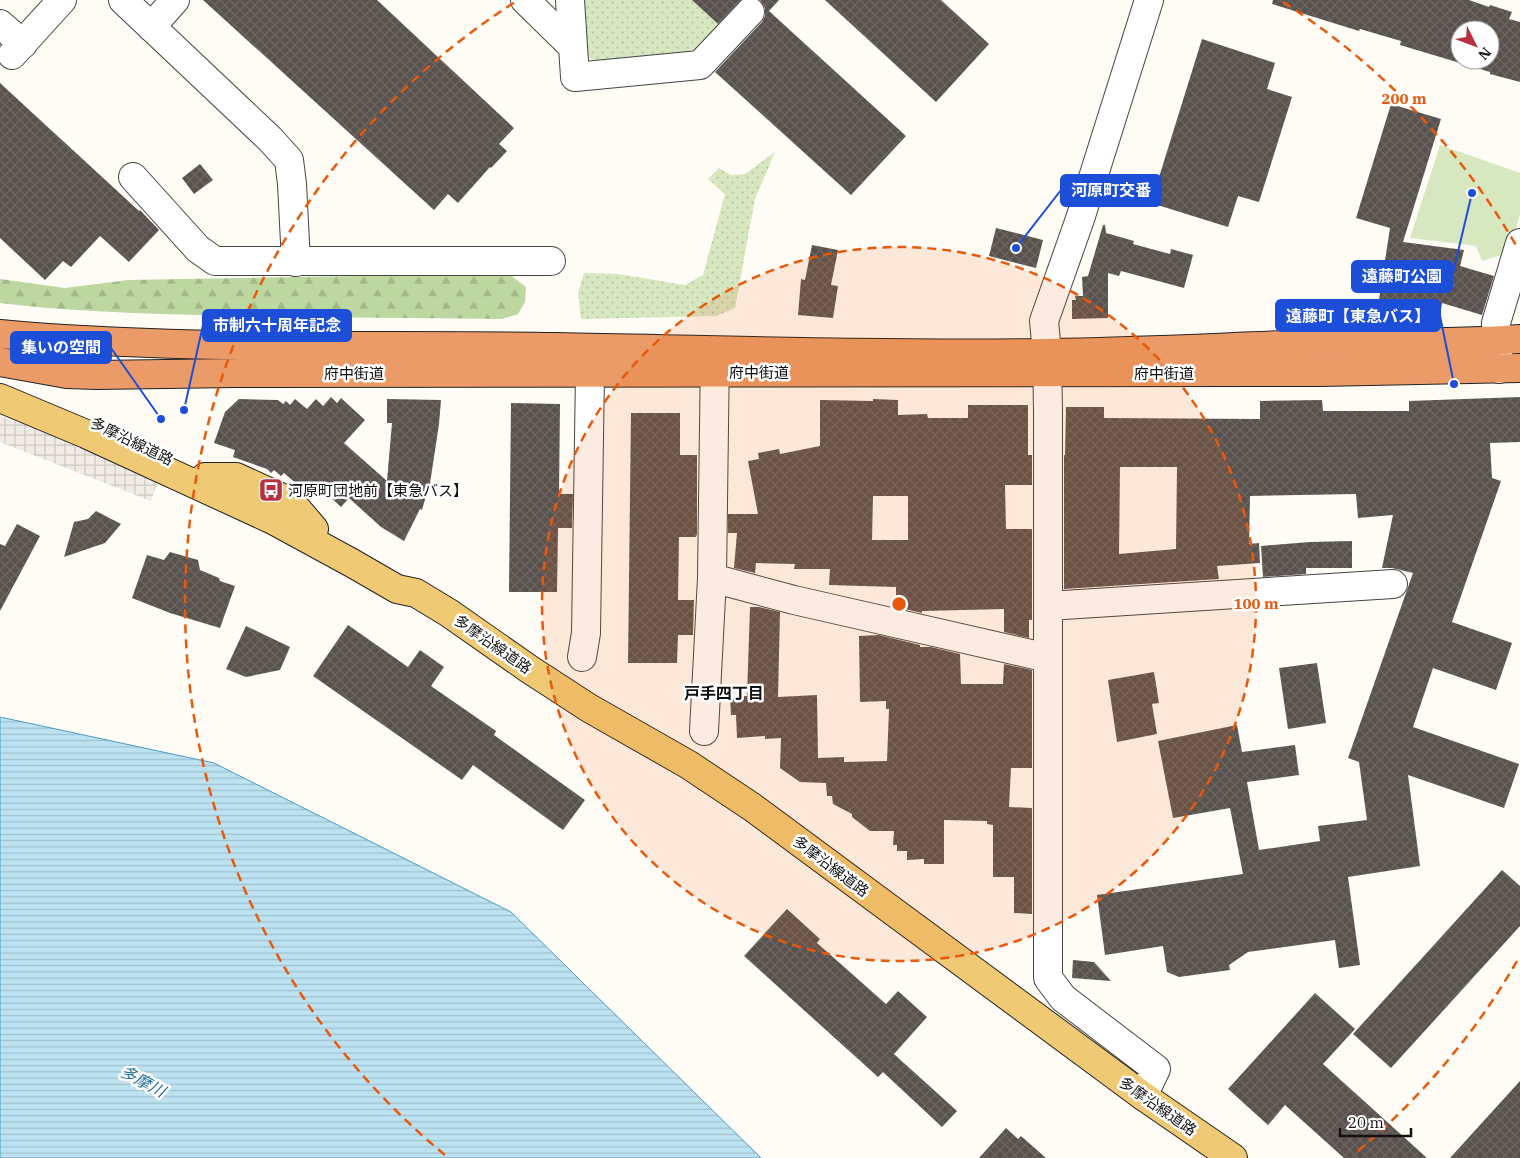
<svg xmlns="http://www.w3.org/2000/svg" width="1520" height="1158" viewBox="0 0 1520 1158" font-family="'IBM Plex Serif','Noto Sans JP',serif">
<defs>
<pattern id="grass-dots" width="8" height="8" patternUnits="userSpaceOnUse" patternTransform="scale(1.25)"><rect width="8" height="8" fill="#d7e7c0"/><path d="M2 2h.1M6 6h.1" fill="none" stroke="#b8c5a4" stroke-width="1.8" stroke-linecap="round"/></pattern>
<pattern id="forest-firs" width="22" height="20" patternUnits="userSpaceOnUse" patternTransform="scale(1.25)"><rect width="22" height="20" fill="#bcd7a0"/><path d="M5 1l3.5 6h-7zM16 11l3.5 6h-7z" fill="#a1b889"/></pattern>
<pattern id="plaza-grid" width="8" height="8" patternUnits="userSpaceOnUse" patternTransform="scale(1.25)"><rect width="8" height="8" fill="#f0ebe3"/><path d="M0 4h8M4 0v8" fill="none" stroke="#cdc8c2"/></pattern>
<pattern id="water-rules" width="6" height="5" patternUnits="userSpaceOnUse" patternTransform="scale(1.25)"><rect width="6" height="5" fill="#bde2f2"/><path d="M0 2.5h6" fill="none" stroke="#a1c1ce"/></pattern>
<pattern id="building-cross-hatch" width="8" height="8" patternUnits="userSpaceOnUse" patternTransform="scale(1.25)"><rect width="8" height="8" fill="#59514e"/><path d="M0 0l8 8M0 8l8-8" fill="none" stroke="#6c6663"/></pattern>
</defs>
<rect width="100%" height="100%" fill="#fefcf5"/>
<path fill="url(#grass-dots)" d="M580,0H692L721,27L693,58L599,65L584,53Z
M775,152L755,199L735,308L716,316L581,319L578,293L584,273L618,274L685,285L703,275L725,194L708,179L719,168L731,175L745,174Z"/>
<path fill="url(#forest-firs)" d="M476,274H509L526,287L525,302L518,314L502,319C400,318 299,317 197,315C132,313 65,311 0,303V279L65,288L128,280Z"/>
<path fill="#d7e7c0" d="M1440,145L1520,173V214L1508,257L1498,256L1482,261L1476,246L1410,238Z"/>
<path fill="url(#plaza-grid)" d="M0,416L47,432L158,481L151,501L0,442Z"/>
<path fill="url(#water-rules)" stroke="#499bc4" d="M0,717L214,763L511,912L761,1158H0Z"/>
<path fill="url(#building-cross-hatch)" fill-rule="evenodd" d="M203,0H377L514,128L499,144L507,151L491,168L490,167L458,203L448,194L434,210Z
M692,0H741L718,24Z
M760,0H779L769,11L906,136L851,195L715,72L762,22L765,16V8Z
M825,0H941L989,44L936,102Z
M1273,0H1469L1489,7L1490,5L1512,12L1509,19L1520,22V82L1490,74V72L1400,45L1401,41L1360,29L1359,31L1272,4ZM1460,30H1490V60H1460Z
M1202,39L1275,63L1267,89L1292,97L1259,202L1238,196L1228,227L1151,203Z
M0,83L139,211L140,210L159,230L129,262L100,236L71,267L63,261L45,280L0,238Z
M1391,104L1441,119L1403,242L1464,250L1460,266L1494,276L1482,315L1442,303L1440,315L1378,306L1390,228L1356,218Z
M200,164L213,180L194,194L182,178Z
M1103,225H1105L1106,233L1134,241L1133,244L1170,254L1171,249L1193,255L1184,288L1121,271L1119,276L1108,273V318L1072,319V300H1076L1075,296H1083L1082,277L1088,276Z
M996,228L1043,240L1036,268L989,256Z
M812,245L838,250L831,285L838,286L833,318L798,315L801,279L805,280Z
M331,397L337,403L341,398L365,420L344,443L387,481L392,423H387V399L441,400L439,424L429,490L428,489L422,510L420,509L404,541L381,527L349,498L341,507L323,490L318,495L304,481L299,486L284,473L281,476L274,470L271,473L267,469L233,457L235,450L214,443L225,412L239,399L278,400L283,404L286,401L290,405L295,399L307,409L316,399L323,406Z
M1520,397V442L1490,443L1492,478L1501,481L1452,622L1512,643L1496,690L1433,668L1413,727L1519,764L1504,808L1408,775L1420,866L1348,877L1360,965L1339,968L1335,940L1248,952L1229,965L1230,970L1179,977L1167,972L1163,946L1105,955L1097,895L1243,874L1230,808L1173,818L1158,741L1237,725L1242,752L1295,745L1299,775L1247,782L1259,850L1320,841L1318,826L1367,820L1359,762L1348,758L1413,573L1392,568H1382L1393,515L1358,518L1356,494L1250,496L1249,544L1259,543L1260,563L1217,566L1219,579L1064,589V455H1065L1066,407H1104V418L1260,419V401L1322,400L1323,411H1409V401ZM1120,467H1177L1176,549L1119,554Z
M873,399L898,400V415L927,414L928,418H968V405H1028V455H1032V485H1005L1006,529H1032V620H1029V638L1004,632V609L922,611V613L896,607V587L829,585L830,569H794L795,564L756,563L755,573L734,568L737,533H728V514H758L748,461L759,459L758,453L779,449L780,454L820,446V400L873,401ZM873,496H908V540H872Z
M511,403L560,404L559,494H573L572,528H558L557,592H509Z
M631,413H680V455H697V534L696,537H679L678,600H694L693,635H678L677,663H628Z
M96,511L121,524L105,543L64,557L74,522L88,519Z
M17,524L40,536L0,611V544L5,546Z
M1352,541V568H1306V574L1263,577L1261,546L1310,542Z
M170,552L198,560L200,570L219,578L220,581L235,586L220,628L170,613L132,598L147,555L164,560Z
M750,607H759L780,612L778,697L817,695L818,758L844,757V762L887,761L889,709H886V701L860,702L859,636L879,635L920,645V647H931L960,654L961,684H1003L1004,664L1032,670V768H1011L1009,807L1032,808V914L1014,913V877H993V825L987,824V821L944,820V864H924V859L907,860V851H897V845H893L894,831H870L852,817V814L833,804L832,796H827L826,783L800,782L780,768L781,738L765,739V736L737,738L736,715H731L730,697L747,696Z
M348,625L408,667L420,650L444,667L431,686L496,731L494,735L585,800L563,830L473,765L462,780L313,676Z
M246,626L290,647L280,670L246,677L226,669Z
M1317,663L1326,723L1288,729L1279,668Z
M1154,672L1159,703L1152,704L1157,734L1117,742L1108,680Z
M1502,870L1520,886V926L1391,1068L1353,1034Z
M787,909L820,939L817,943L886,1004L898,991L927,1017L894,1054L957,1111L942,1127L883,1072L878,1077L744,956Z
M1073,960L1094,962L1111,981L1072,978Z
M1315,993L1355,1029L1323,1064L1427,1158H1344L1285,1105L1268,1125L1228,1089Z
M1520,1081V1158H1450Z
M1006,1128L1018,1139L1021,1136L1046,1158H979Z"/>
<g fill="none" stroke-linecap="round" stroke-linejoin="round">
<defs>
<path id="minor" d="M123,0L270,139L289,160L292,184L296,262
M525,0L572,46
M570,0L575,77L700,65L750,12
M0,24L23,44
M151,27L175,0
M12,55L62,0
M133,177L198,249L215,261H551
M1499,369L1496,323L1520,243
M712,578L794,600L1048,658
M1048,606L1393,584
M582,657L586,633L590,373
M704,731L712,578L715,351
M1143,1096L1156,1069L1063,998L1048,978V411L1047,353L1044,321L1080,219L1149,0"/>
<path id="major" d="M0,398L86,434L273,520L352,563L397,589L416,593L449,613L529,669L589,708L689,765L752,807L1143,1096L1233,1158
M205,477H236L291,502L314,529"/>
<path id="highway" d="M0,334C185,351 372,344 557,347C720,350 883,355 1046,353C1136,352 1225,347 1314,344C1383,342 1451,344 1520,339
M0,362L67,374L96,375L236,373L1320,372L1520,368"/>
</defs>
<use href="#minor" stroke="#444" stroke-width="30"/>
<use href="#major" stroke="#222" stroke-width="30"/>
<use href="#highway" stroke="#222" stroke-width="30"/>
<use href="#minor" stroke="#fff" stroke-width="28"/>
<use href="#major" stroke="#efc974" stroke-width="28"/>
<use href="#highway" stroke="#ea9b67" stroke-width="28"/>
</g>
<circle cx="899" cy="604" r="357" fill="#e8590c" fill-opacity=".12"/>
<g fill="none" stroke="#e8590c" stroke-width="2.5" stroke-dasharray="9 6">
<circle cx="899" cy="604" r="357"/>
<path d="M1517 961A714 714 0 0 1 1353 1155M445 1155A714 714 0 0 1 515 2M1283 2A714 714 0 0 1 1517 247"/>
</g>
<defs>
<symbol id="bus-square" viewBox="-11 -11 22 22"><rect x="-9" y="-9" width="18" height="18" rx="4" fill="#b83140" stroke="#fff"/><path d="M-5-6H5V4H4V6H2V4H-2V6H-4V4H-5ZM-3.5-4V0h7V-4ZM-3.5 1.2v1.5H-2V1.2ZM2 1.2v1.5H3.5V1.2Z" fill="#fff"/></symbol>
</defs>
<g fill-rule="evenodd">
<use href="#bus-square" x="257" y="476" width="28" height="28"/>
</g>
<g text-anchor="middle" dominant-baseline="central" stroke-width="5" stroke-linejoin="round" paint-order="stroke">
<g font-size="15" fill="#111" stroke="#fff">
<text x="759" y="372">府中街道</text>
<text x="354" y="373">府中街道</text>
<text x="1164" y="373">府中街道</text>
<text transform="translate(132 441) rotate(26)">多摩沿線道路</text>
<text transform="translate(493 644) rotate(35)">多摩沿線道路</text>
<text transform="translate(831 866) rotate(37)">多摩沿線道路</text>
<text transform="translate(1158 1106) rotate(35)">多摩沿線道路</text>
</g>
<g font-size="15" fill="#111" stroke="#fff" text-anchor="start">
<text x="288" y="490">河原町団地前【東急バス】</text>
</g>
<g font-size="16" font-weight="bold" fill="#111" stroke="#fff">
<text x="724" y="693">戸手四丁目</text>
</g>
<g font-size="16" font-style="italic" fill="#216e9b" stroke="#fff">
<text transform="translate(143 1081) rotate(28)">多摩川</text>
</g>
</g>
<circle cx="899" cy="604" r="8" fill="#e8590c" stroke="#fff" stroke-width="2.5"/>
<g font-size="15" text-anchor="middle" font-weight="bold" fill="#e8590c" stroke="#fff" stroke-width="5" stroke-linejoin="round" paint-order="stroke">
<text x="1404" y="104">200 m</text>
<text x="1256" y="609">100 m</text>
</g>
<path fill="none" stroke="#1d4ed8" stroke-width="2" d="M1016 248L1061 190M1472 193L1452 277M1454 384L1440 316M184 410L203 325M161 419L111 348"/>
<g fill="#1d4ed8" stroke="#fff" stroke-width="2">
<circle cx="1016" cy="248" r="5"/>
<circle cx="1472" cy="193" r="5"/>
<circle cx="1454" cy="384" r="5"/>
<circle cx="184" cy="410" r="5"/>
<circle cx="161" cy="419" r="5"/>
</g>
<g fill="#1d4ed8" stroke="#1d4ed8" stroke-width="2">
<rect x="1061" y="175" width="100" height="31" rx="5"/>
<rect x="1352" y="261" width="100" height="31" rx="5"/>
<rect x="1276" y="300" width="164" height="31" rx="5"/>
<rect x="203" y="310" width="148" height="31" rx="5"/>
<rect x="11" y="332" width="100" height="31" rx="5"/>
</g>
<g font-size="16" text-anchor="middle" font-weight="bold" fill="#fff">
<text x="1111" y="196">河原町交番</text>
<text x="1402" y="282">遠藤町公園</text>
<text x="1358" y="322">遠藤町【東急バス】</text>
<text x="277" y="331">市制六十周年記念</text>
<text x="61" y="353">集いの空間</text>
</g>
<g transform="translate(1475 45) rotate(132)"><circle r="24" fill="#ffffff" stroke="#a0a0a0"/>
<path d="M0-4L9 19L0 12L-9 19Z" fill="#b83140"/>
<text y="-8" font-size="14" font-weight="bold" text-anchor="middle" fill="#111111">N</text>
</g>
<path d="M1340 1128v8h71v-8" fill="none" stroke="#111111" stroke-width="2.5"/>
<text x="1348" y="1128" font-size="15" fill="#111111" stroke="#ffffff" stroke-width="4" paint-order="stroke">20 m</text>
</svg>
